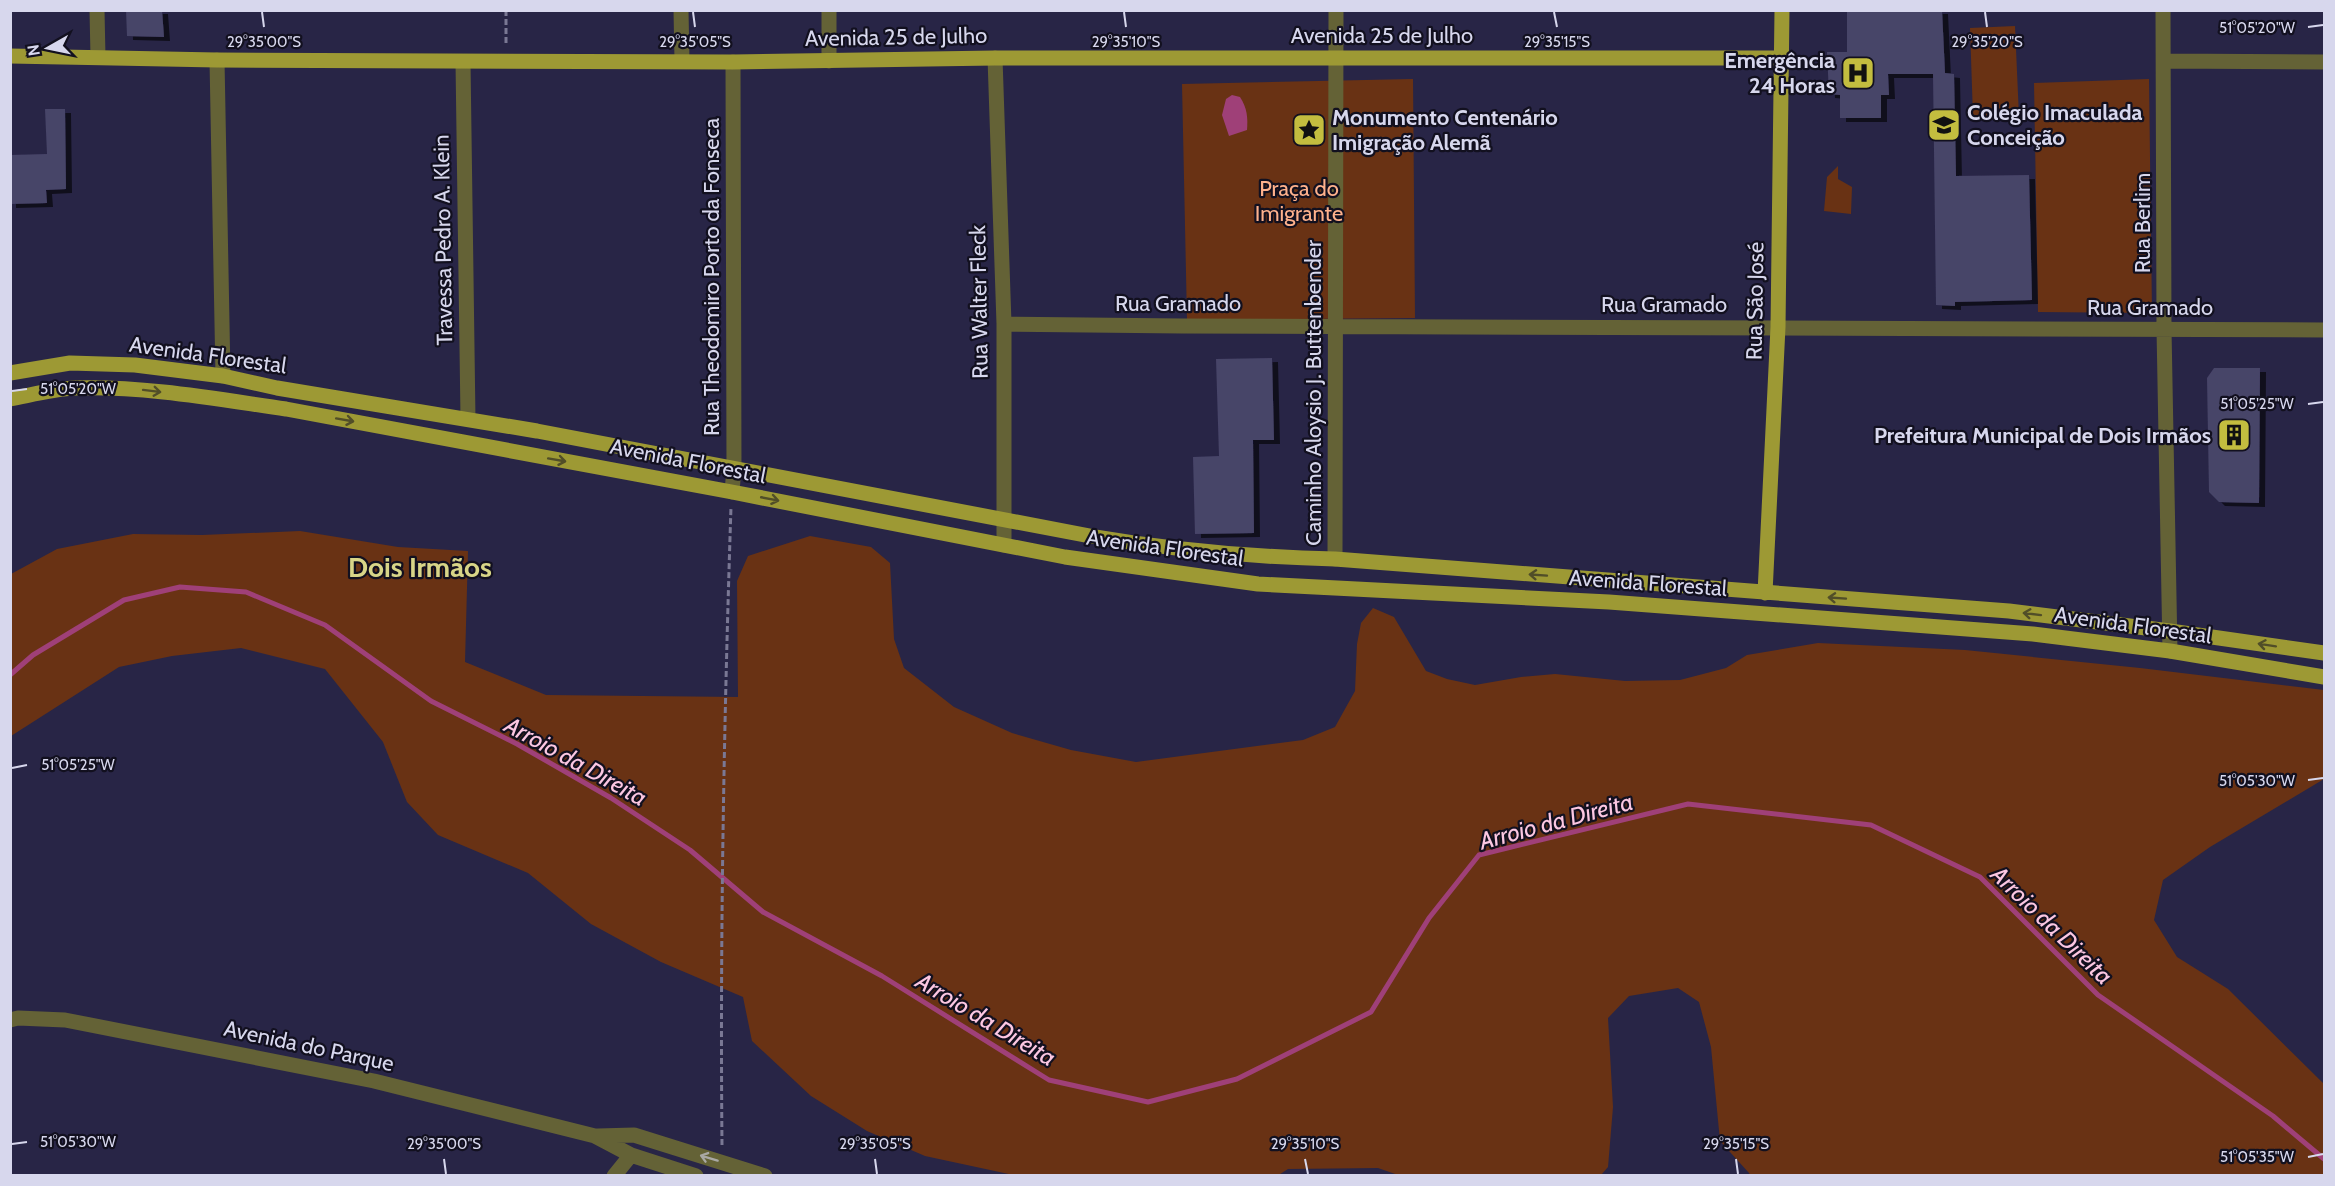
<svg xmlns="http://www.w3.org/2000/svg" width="2335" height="1186" viewBox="0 0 2335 1186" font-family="Cabin,sans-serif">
<defs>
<filter id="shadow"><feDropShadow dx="6" dy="4" stdDeviation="0" flood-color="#0009"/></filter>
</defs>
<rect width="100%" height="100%" fill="#282546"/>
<path fill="#693214" d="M2015,26L2019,117H1973L1970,28Z
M1413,79L1415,318L1187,320L1182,84Z
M2149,79L2152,313L2038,312L2034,83Z
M1838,166V179L1852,187L1851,214L1824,211L1827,177Z
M300,531L398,547L468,551L465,662L546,695L738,697L737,581L748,556L810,536L871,547L890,563L894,639L904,668L954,707L1012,733L1071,750L1136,762L1303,740L1335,727L1355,691L1357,644L1361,623L1373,608L1394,617L1426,671L1447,679L1475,685L1521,677L1555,674L1625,681L1680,680L1726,668L1747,655L1818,643L1965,650L2140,668L2324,690V779L2210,847L2163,880L2154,920L2177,957L2228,989L2324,1084V1175H1750L1749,1173L1720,1141L1711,1047L1699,1002L1678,988L1629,996L1608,1018L1613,1107L1608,1167L1601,1175L1401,1176L1378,1168L1288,1169L1277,1176H1018L925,1156L867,1131L811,1096L752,1041L743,997L661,962L591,924L528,873L438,835L407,802L383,742L325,669L241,648L172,656L119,667L11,736V574L57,549L133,534L202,535Z"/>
<path fill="#9f4078" d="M1232,95L1240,97C1247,108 1248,117 1247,130L1229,136L1222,115L1226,99Z"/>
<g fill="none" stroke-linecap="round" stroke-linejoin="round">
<path stroke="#9f4078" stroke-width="5" d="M10,675L33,655L124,600L180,587L246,592L325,625L431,701L517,744L611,798L690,850L763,912L882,976L1049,1080L1148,1102L1237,1079L1371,1012L1429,918L1479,855L1688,804L1871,825L1980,877L2098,995L2273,1116L2324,1159"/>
</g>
<path fill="#474468" filter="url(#shadow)" d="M126,10H162L164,37L127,36Z
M1894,10H1942L1945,73L1954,74L1956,176L2029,175L2032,300L1955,302V306L1936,305L1933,74H1888L1889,95H1881V118H1840V95L1829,94L1827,52H1847V12Z
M45,109H65L66,189L46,190L47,203L10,204V155L47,154Z
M1272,358L1274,440H1253L1254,533L1195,534L1193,457L1219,456L1216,359Z
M2214,368H2260L2259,503L2219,502L2209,492L2207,378Z"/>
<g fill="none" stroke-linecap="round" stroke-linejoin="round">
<path stroke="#7a7894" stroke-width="3" stroke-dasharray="6 3" stroke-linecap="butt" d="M506,10V45
M722,1145C720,932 724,720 731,507"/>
<path stroke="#646236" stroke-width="15" d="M97,10L98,57
M681,10L682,61
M829,10V61
M2163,10L2164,329L2170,651
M995,58L1004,324V545
M217,60L223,376
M2164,61L2324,62
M463,62L468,419
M1004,324L1182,326L2324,330
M732,492L734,468L733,62
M1335,559L1336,10
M10,1020L18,1018L65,1020L374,1081L595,1136L631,1155L696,1176
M598,1136L634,1135L765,1176
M614,1176L631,1155"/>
<path stroke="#9d9934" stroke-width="15" d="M10,56L217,60L733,62L995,58H1782
M10,373L70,363L135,365L223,376L277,388L537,431L1090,536C1172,550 1251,557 1335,559L2009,611L2170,631L2324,653
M10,399C31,395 53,389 75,388C146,386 216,399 286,409L732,492L1065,557L1258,584L1609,602L2033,634L2170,651L2324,677
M1765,593L1778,327L1782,10"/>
</g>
<defs><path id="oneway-shaft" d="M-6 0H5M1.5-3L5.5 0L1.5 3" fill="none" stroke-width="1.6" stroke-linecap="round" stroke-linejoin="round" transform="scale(1.5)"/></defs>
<g stroke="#514e28">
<use href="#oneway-shaft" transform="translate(152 391) rotate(7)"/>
<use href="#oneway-shaft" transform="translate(345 420) rotate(10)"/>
<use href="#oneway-shaft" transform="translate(557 460) rotate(10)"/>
<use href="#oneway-shaft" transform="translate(770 499) rotate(11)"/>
<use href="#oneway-shaft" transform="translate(1538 575) rotate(-176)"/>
<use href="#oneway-shaft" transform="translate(1837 598) rotate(-176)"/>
<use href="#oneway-shaft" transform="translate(2032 614) rotate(-173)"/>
<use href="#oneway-shaft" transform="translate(2267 645) rotate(-171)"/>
</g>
<use stroke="#a9a8a4" href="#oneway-shaft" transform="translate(709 1158) rotate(-163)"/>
<path fill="none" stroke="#d7d7ed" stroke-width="2" d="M262,12L264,27M693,12L695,27M1124,12L1126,27M1554,12L1557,27M1985,12L1987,27M2308,27L2323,25M12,391L27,389M2308,404L2323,402M12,768L27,765M2308,780L2323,778M12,1144L27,1142M2308,1157L2323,1154M444,1159L446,1174M875,1159L877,1174M1305,1159L1308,1174M1736,1159L1738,1174"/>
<defs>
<symbol id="hospital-square" viewBox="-11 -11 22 22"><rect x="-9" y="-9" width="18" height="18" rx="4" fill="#c3bd3f" stroke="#12101f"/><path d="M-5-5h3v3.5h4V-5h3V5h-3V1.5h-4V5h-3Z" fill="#111"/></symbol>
<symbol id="school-square" viewBox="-11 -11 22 22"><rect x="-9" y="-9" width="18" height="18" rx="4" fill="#c3bd3f" stroke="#12101f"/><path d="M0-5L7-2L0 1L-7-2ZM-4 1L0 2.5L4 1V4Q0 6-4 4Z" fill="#111"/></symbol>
<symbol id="sight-square" viewBox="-11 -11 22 22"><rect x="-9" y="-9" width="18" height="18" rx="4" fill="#c3bd3f" stroke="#12101f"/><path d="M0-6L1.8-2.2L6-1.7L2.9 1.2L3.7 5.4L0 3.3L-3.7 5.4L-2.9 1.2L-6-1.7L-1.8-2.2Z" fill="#111"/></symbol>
<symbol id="building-square" viewBox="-11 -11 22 22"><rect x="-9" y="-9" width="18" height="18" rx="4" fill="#c3bd3f" stroke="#12101f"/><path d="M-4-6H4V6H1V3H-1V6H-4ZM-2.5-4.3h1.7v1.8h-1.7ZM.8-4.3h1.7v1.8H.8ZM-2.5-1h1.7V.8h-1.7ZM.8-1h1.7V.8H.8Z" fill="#111"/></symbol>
</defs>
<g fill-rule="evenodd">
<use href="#hospital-square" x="1839" y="54" width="38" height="38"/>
<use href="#school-square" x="1925" y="106" width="38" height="38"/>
<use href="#sight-square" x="1290" y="111" width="38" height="38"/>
<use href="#building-square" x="2215" y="416" width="38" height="38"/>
</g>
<g text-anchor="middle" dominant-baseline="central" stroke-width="4.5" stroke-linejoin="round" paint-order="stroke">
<g font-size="22" fill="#d7d7ed" stroke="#12101f">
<text x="1382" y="35">Avenida 25 de Julho</text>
<text transform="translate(896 37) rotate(-1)">Avenida 25 de Julho</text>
<text transform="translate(2142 223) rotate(-90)">Rua Berlim</text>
<text transform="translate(443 240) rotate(-91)">Travessa Pedro A. Klein</text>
<text transform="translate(711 277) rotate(-90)">Rua Theodomiro Porto da Fonseca</text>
<text transform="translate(1755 301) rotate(-89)">Rua São José</text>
<text transform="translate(979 302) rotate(-91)">Rua Walter Fleck</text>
<text x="1178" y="303">Rua Gramado</text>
<text x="1664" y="304">Rua Gramado</text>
<text x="2150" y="307">Rua Gramado</text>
<text transform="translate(208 355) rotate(8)">Avenida Florestal</text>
<text transform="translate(1313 393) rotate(-90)">Caminho Aloysio J. Buttenbender</text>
<text transform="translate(688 461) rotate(11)">Avenida Florestal</text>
<text transform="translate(1165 548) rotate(8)">Avenida Florestal</text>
<text transform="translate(1648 583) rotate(4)">Avenida Florestal</text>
<text transform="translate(2133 625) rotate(8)">Avenida Florestal</text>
<text transform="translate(309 1046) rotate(12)">Avenida do Parque</text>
</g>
<g font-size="22" font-weight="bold" fill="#d7d7ed" stroke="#12101f" text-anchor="end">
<text x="1835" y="60">Emergência<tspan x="1835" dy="25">24 Horas</tspan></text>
<text x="1967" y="112" text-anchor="start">Colégio Imaculada<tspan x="1967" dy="25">Conceição</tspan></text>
<text x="1332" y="117" text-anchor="start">Monumento Centenário<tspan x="1332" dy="25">Imigração Alemã</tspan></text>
<text x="2211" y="435">Prefeitura Municipal de Dois Irmãos</text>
</g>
<g font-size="22" fill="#feb18c" stroke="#12101f">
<text x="1299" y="188">Praça do<tspan x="1299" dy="25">Imigrante</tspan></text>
</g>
<g font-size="24" font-style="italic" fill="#fcc7e2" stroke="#12101f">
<text transform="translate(576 761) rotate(29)">Arroio da Direita</text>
<text transform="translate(1556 821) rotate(-15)">Arroio da Direita</text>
<text transform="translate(2052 925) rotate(44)">Arroio da Direita</text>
<text transform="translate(986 1019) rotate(31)">Arroio da Direita</text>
</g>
<g font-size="28" font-weight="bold" fill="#d8d587" stroke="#12101f">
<text x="420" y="567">Dois Irmãos</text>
</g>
</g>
<g font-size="15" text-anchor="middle" fill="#d7d7ed" stroke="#12101f" stroke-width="4.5" stroke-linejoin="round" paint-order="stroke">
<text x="2257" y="33">51°05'20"W</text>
<text x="264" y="47">29°35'00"S</text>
<text x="695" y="47">29°35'05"S</text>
<text x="1126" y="47">29°35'10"S</text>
<text x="1557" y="47">29°35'15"S</text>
<text x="1987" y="47">29°35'20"S</text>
<text x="78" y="394">51°05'20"W</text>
<text x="2257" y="409">51°05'25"W</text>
<text x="78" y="770">51°05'25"W</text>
<text x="2257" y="786">51°05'30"W</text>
<text x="78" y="1147">51°05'30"W</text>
<text x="444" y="1149">29°35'00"S</text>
<text x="875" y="1149">29°35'05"S</text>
<text x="1305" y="1149">29°35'10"S</text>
<text x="1736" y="1149">29°35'15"S</text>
<text x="2257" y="1162">51°05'35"W</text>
</g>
<rect width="2335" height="1186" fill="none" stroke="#d7d7ed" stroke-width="24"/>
<g transform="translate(48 48) rotate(261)" stroke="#12101f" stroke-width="4.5" paint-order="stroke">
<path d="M0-4.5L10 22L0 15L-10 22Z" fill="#d7d7ed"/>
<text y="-9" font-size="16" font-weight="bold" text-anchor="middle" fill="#d7d7ed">N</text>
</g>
</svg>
